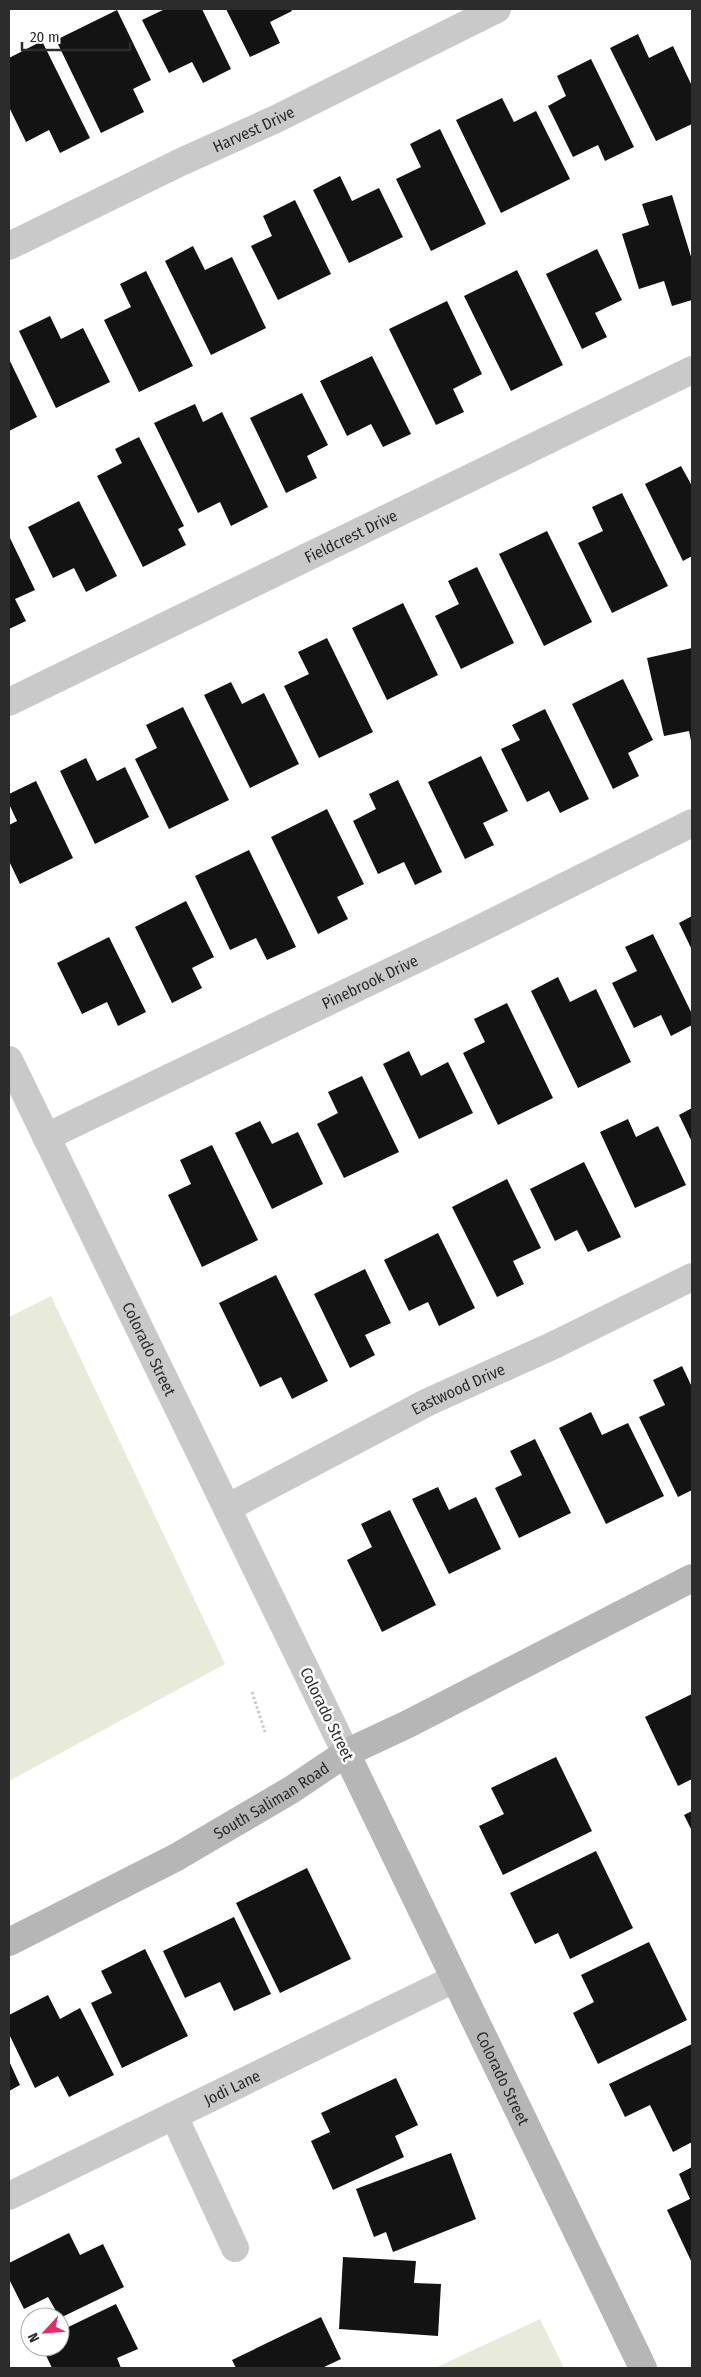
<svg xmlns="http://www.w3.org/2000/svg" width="701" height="2377" viewBox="0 0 701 2377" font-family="'Fira Sans Condensed',sans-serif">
<rect width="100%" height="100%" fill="#fff"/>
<path fill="#e8ebd9" d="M51,1296L225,1664L9,1781V1317Z
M540,2319L564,2368H435Z"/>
<path fill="#131313" d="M165,9H202L231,69L203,83L192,62L169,73L142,20Z
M226,9H291L292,11L270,22L280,43L250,57Z
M117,10L151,80L133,89L144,112L101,133L56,40Z
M638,34L649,58L673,46L692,86V124L656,141L610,48Z
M42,41L90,138L60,153L49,130L26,142L9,107V58Z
M591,59L634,147L605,161L598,145L573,157L548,106L566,96L557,76Z
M502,98L514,122L536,111L570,179L501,213L456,120Z
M440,129L486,224L431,251L396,179L421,167L410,144Z
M340,176L352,201L379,188L403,237L349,263L313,190Z
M672,195L692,260V300L672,306L664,281L639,289L622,234L649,225L642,204Z
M295,200L331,274L278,300L251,246L272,236L263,216Z
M193,246L205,270L232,257L266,328L211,355L165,261Z
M597,249L622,300L595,313L607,337L582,349L546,274Z
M517,270L563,365L511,391L464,296Z
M146,271L193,366L139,392L104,320L131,307L120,284Z
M447,301L482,374L453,389L464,412L436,425L389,329Z
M50,316L61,339L83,328L110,382L56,408L19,331Z
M372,356L411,434L383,447L371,424L347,436L320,381Z
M9,359L37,417L9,431Z
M302,393L328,445L307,456L317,478L286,493L250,418Z
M195,404L203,422L222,412L268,507L231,526L220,502L198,513L154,423Z
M139,437L184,526L178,529L186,545L143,567L97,476L122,463L115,449Z
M681,466L692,486V556L683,561L645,484Z
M622,493L668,586L612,613L578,543L603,531L592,507Z
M79,501L117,576L86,592L74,568L53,578L28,527Z
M547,531L592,622L544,646L499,554Z
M9,536L35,590L15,599L26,621L9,629Z
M477,567L514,643L461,669L435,616L459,604L448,581Z
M403,603L438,675L387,700L352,628Z
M327,638L373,732L319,758L284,686L309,674L298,652Z
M692,648V741H691L689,731L664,736L647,658Z
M623,679L653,740L628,753L639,776L613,789L572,704Z
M231,682L242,704L264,693L299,764L250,788L204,695Z
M183,707L229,800L169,829L135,759L157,748L146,725Z
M545,709L589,799L560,813L549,791L527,802L501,749L520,740L512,725Z
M481,756L508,811L483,823L494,845L465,859L428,782Z
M86,758L97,781L125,767L149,817L95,844L60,771Z
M398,780L442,872L415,885L404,862L378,874L353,821L376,809L369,794Z
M36,781L73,858L20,884L9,861V825L17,821L9,804V794Z
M327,809L364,884L337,897L348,919L318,934L271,837Z
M249,850L296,947L267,960L256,938L230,950L195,876Z
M186,901L214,957L192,968L202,988L172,1003L135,927Z
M692,916V950L679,923Z
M653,934L692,1014V1025L671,1036L661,1015L634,1028L612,983L637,971L625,947Z
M109,937L146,1012L118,1026L107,1002L82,1014L57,963Z
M558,977L570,1002L596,989L631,1062L578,1088L531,991Z
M507,1003L553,1098L498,1125L463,1053L485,1042L474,1019Z
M409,1051L421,1076L448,1062L473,1113L419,1139L383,1064Z
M362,1076L399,1152L344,1178L317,1124L338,1113L328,1092Z
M692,1108V1142L679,1115Z
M628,1119L636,1137L658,1126L686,1185L635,1208L600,1132Z
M260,1121L272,1144L298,1132L323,1184L272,1209L235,1133Z
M212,1145L258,1240L202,1267L168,1195L191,1184L180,1160Z
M584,1162L621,1237L588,1252L577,1230L555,1241L530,1189Z
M507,1179L541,1248L513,1261L524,1284L497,1297L452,1207Z
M438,1233L475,1308L439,1326L428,1302L409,1311L384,1260Z
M365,1269L391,1323L365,1335L375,1355L350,1368L314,1294Z
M276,1275L328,1381L292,1399L281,1377L260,1387L219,1303Z
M682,1366L692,1387V1490L678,1497L639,1417L665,1405L653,1380Z
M591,1412L602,1435L628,1423L664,1496L606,1524L559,1428Z
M535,1439L571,1513L519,1538L495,1488L522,1475L510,1451Z
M438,1487L449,1510L476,1497L501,1549L449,1574L412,1499Z
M390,1510L436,1605L382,1632L347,1560L372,1547L361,1524Z
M692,1694V1779L678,1786L645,1717Z
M556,1757L592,1831L503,1875L479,1826L504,1814L491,1788Z
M692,1811V1831L684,1815Z
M596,1851L633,1928L570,1959L558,1933L535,1944L510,1893Z
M307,1868L351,1959L280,1993L236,1903Z
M234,1917L271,1994L234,2011L220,1982L185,1998L163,1951Z
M649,1942L687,2020L598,2064L573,2013L594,2002L581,1975Z
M145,1949L188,2036L122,2068L91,2003L112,1993L101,1971Z
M48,1995L60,2019L80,2008L114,2075L69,2097L58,2076L35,2088L9,2034V2015Z
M692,2044V2142L673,2152L650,2105L625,2117L609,2084Z
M9,2061L20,2085L9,2091Z
M396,2078L418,2125L395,2136L404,2157L333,2190L311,2141L330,2132L321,2113Z
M451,2153L476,2219L393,2252L386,2232L374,2237L356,2189Z
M692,2167V2263L667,2210L690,2199L679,2174Z
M69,2233L80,2255L103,2244L124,2287L60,2318L48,2297L24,2309L9,2279V2263Z
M343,2257L416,2261L414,2283L441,2284L438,2336L339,2329Z
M116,2304L138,2349L117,2358L121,2368H52L42,2347H60V2331Z
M321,2317L341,2359L322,2368H236L232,2360Z"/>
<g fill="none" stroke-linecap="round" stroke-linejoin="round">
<path stroke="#c9c9c9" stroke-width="3" stroke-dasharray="2.5 2.5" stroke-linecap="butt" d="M252,1692L265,1732"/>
<g stroke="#c9c9c9" stroke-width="28">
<path id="s1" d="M9,246L181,162L276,119L497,9"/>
<path id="s2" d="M9,702L692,370"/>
<path id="s3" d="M9,1060L346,1753"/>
<path id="s4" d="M46,1137L473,932L692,823"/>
<path id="s5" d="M227,1508L428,1402L552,1346L692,1277"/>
<path d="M174,2116L235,2248"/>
<path id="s6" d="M9,2196L454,1979"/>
</g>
<g stroke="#b6b6b6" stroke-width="28">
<path id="s7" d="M346,1753L643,2368"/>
<path id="s8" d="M9,1942L175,1858L291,1790L346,1753L408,1724L692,1578"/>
</g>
</g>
<g text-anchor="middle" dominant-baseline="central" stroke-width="5" stroke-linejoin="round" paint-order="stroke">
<g font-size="16" fill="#2c2c2c" stroke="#fff">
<text stroke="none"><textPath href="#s1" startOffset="271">Harvest Drive</textPath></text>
<text stroke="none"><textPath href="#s2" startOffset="380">Fieldcrest Drive</textPath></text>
<text stroke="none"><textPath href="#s4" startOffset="359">Pinebrook Drive</textPath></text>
<text stroke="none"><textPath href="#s3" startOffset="321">Colorado Street</textPath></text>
<text stroke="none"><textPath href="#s5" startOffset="260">Eastwood Drive</textPath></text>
<text transform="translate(327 1714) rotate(64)">Colorado Street</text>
<text stroke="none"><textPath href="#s8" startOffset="298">South Saliman Road</textPath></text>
<text stroke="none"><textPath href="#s7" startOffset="361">Colorado Street</textPath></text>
<text stroke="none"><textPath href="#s6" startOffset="248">Jodi Lane</textPath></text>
</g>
</g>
<rect width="701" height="2377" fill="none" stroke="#2c2c2c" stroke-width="20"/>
<g transform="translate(45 2332) rotate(244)"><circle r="24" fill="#ffffff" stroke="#ababab"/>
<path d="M0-4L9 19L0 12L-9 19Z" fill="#ea286c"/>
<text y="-8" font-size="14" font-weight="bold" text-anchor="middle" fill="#2c2c2c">N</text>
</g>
<path d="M22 42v8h108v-8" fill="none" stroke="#2c2c2c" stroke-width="2.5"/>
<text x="30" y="42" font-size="15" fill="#2c2c2c" stroke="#ffffff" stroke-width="4" paint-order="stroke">20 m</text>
</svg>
